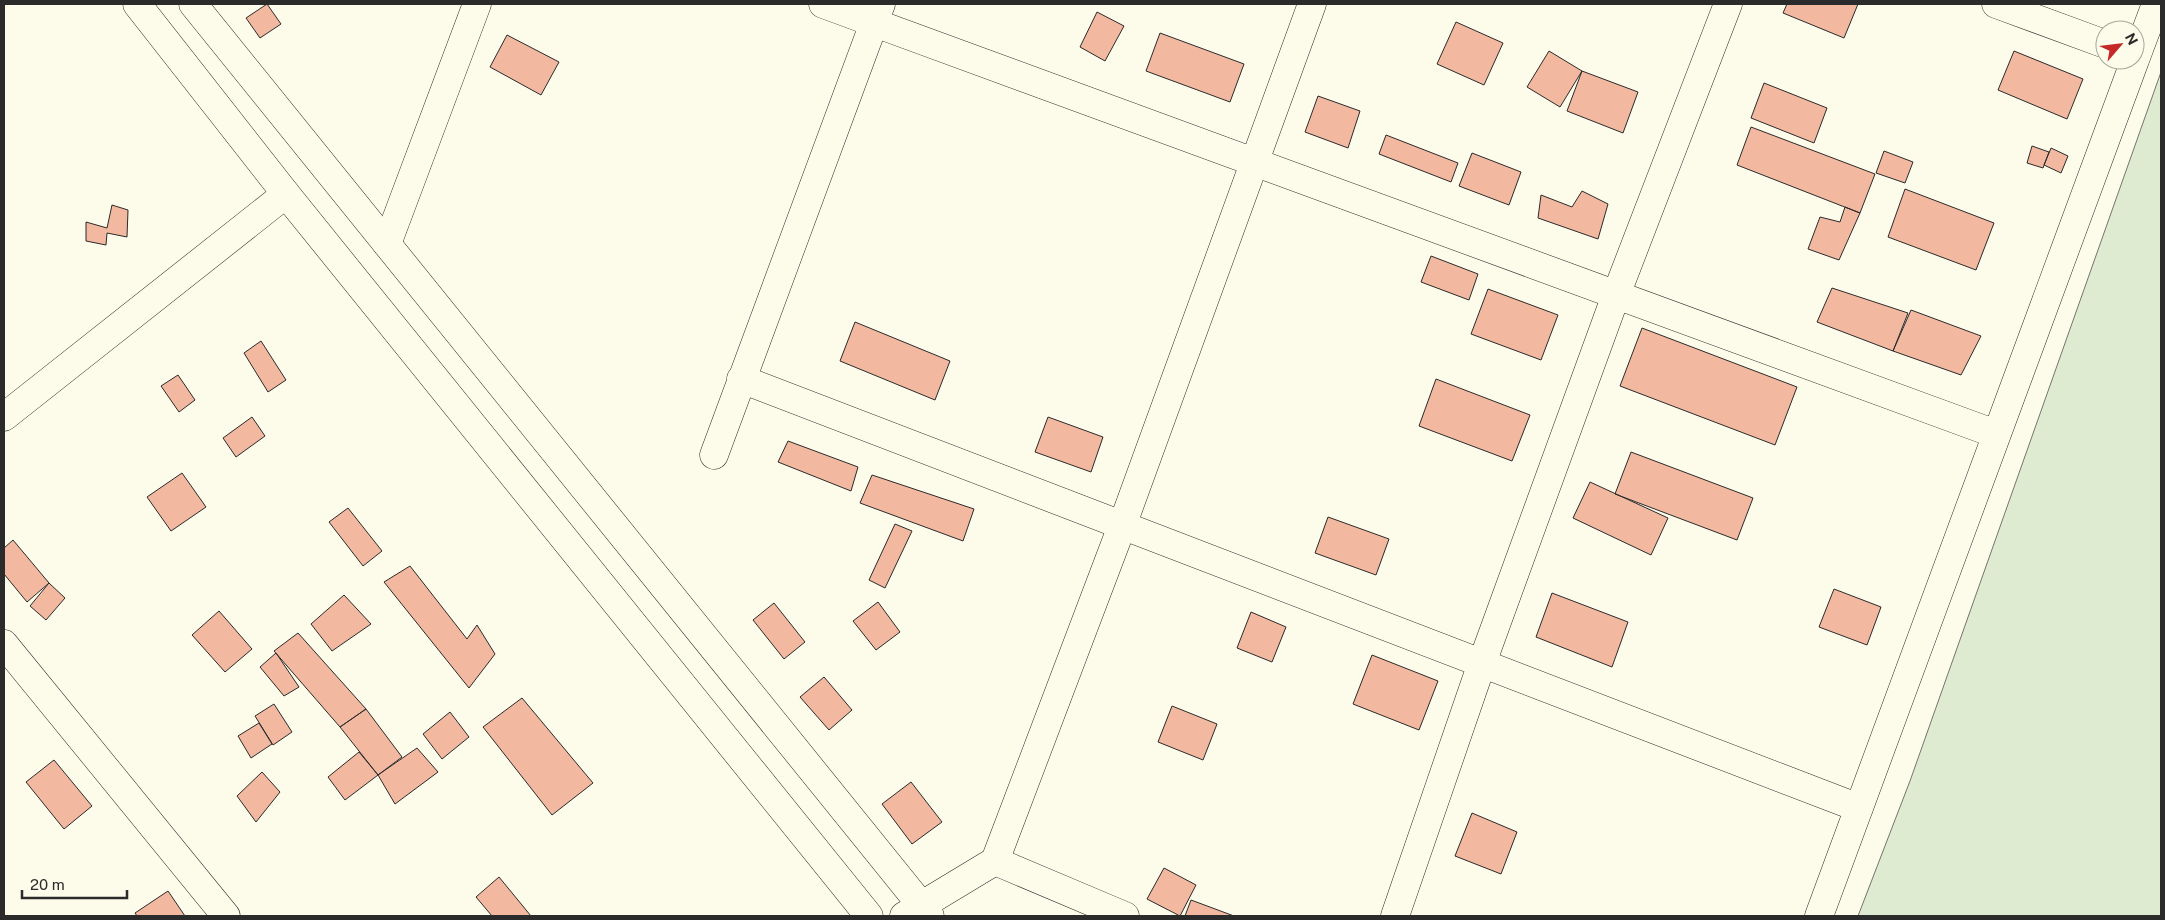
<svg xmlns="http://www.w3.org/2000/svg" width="2165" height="920" viewBox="0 0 2165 920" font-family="'Public Sans',sans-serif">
<rect width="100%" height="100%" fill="#fdfbea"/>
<path fill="#deebd1" stroke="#74746e" d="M2161,72V916H1858L1910,781Z"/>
<path fill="#f2b8a0" stroke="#2b2b2b" d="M267,4L281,24L260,38L246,18Z
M1787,4H1858L1844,38L1783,13Z
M1097,12L1124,26L1105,61L1080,47Z
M1456,22L1503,43L1484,85L1437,64Z
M1160,33L1244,64L1230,102L1146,71Z
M507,35L559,62L541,95L490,67Z
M1549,51L1582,71L1560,107L1527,87Z
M2014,51L2083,79L2067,119L1998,90Z
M1582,71L1638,92L1623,133L1567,111Z
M1764,83L1827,108L1814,143L1751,118Z
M1318,96L1360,111L1348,148L1305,132Z
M1751,127L1875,174L1860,213L1737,165Z
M1386,135L1458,163L1451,182L1379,154Z
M2032,146L2049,152L2043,168L2027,163Z
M2051,148L2068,156L2061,173L2044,165Z
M1884,151L1913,162L1905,183L1876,173Z
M1472,153L1521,172L1509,205L1459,186Z
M1905,189L1994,223L1976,270L1888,237Z
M1582,191L1608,204L1598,239L1538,218L1541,195L1572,207Z
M112,205L128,210L127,237L107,233L106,245L86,241V222L107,228Z
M1845,207L1860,213L1839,260L1808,249L1820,217L1840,222Z
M1431,256L1478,274L1469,300L1421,282Z
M1832,288L1908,313L1893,351L1817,322Z
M1488,289L1558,315L1541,360L1471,334Z
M1911,310L1981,336L1961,375L1893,351Z
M855,322L950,361L935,400L840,361Z
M1642,328L1797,387L1775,445L1620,386Z
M261,341L286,380L268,392L244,353Z
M178,375L195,400L179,412L161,386Z
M1436,379L1530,415L1512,461L1419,426Z
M252,417L265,436L236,457L223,438Z
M1048,417L1103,437L1091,472L1035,452Z
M788,441L858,467L851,491L778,462Z
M1631,452L1753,498L1737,540L1615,494Z
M182,473L206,507L171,531L147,497Z
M872,475L974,509L963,541L860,503Z
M1590,482L1668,518L1651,555L1573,518Z
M348,508L382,551L363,566L329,522Z
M1328,517L1389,539L1376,575L1315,553Z
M895,524L912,531L885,588L869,580Z
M13,540L49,583L27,602L4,574V548Z
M410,566L467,639L477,625L495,654L469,688L384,582Z
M49,583L65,598L46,620L30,606Z
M1834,589L1881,607L1867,645L1819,627Z
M1552,593L1628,622L1612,667L1536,637Z
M344,595L371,624L332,651L311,624Z
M878,602L900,632L876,650L853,621Z
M774,603L805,642L784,659L753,620Z
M219,611L252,649L225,672L192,635Z
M1251,612L1286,627L1272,662L1237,648Z
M298,633L366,709L340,727L274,651Z
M276,653L299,687L284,696L260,667Z
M1372,655L1438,681L1419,730L1353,704Z
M824,677L852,710L829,730L800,697Z
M522,698L593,783L552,815L483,727Z
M274,704L292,732L273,745L255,716Z
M1172,706L1217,724L1203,760L1158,742Z
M366,709L402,757L378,775L340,727Z
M450,712L469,737L442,759L423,734Z
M259,723L272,744L251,758L238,736Z
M417,748L438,772L395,804L378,775Z
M359,752L378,775L345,800L328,777Z
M54,760L92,806L64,829L26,782Z
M262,772L280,792L256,822L237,796Z
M911,782L942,822L912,844L882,804Z
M1472,813L1517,832L1501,874L1455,856Z
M1164,868L1196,885L1180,916L1147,899Z
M499,877L531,916H492L476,897Z
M168,891L185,916H137L135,913Z
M1191,900L1234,916H1185Z"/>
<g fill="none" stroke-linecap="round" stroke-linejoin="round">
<defs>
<path id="minor" d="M823,4L1996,434
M1996,4L2105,44
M2135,60L2156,4
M387,244L477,4
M741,379L1859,808
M4,417L286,194
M714,455L881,4
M4,644L226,916
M995,861L1125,916
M904,916L995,861L1122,526L1312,4
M1395,916L1482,663L1616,295L1728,4
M1819,916L2135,60"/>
<path id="major" d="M137,4L286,194L869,916
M193,4L930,916"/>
</defs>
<use href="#minor" stroke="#2b2b2b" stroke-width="29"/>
<use href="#major" stroke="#2b2b2b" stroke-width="29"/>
<use href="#minor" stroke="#fdfbea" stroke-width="28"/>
<use href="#major" stroke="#fdfbea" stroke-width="28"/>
</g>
<rect width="2165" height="920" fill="none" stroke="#2b2b2b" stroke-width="10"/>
<g transform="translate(2120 45) rotate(62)"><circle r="24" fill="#fdfbea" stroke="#a9a89e"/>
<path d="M0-4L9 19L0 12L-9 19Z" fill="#c62828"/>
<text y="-8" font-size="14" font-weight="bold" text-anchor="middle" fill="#2b2b2b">N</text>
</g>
<path d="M22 890v8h105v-8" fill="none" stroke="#2b2b2b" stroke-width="2.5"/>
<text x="30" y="890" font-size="15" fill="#2b2b2b" stroke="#fdfbea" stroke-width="4" paint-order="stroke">20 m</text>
</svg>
